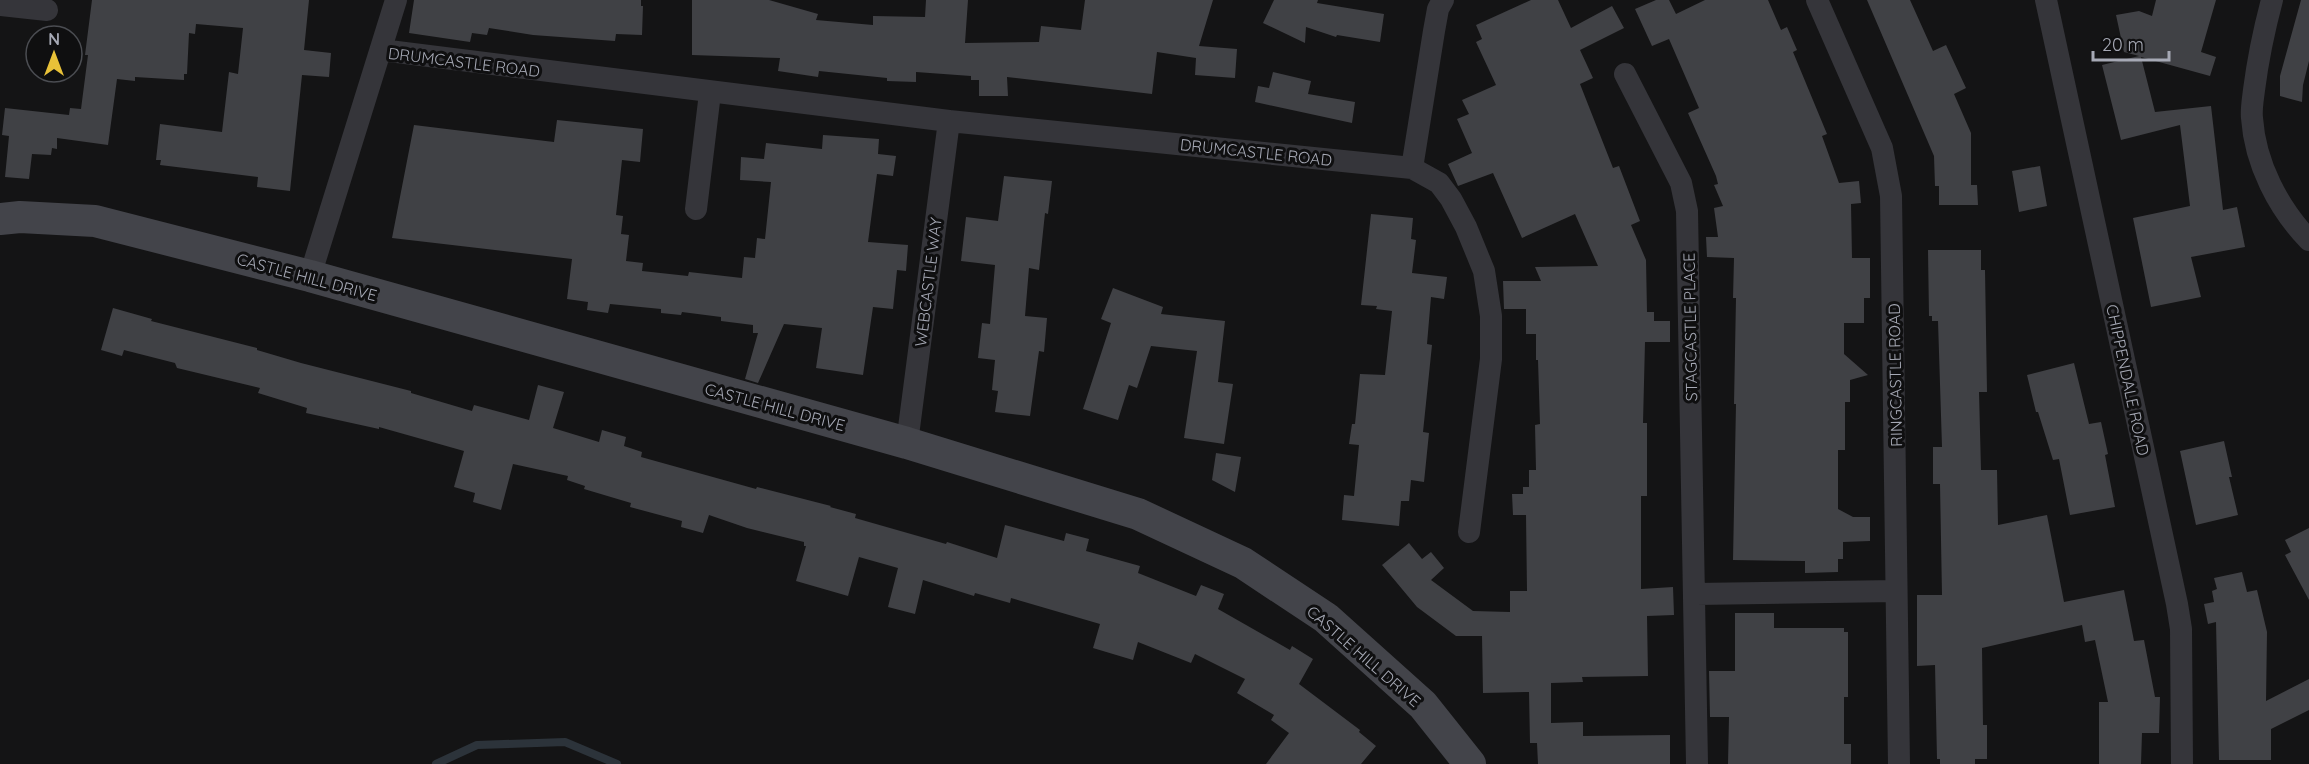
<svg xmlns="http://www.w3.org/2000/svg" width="2309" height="764" viewBox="0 0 2309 764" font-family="Quicksand,sans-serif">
<rect width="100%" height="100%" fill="#141415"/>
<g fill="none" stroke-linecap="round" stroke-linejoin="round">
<path stroke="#2c333a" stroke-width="8" d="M436,764L477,745L565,742L617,764"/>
</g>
<path fill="#404145" d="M92,0H309L304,50L331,53L329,77L302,75L290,191L257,187L258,177L160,165L161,160H156L160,124L222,132L229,72L238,74L243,28L196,24L195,34L189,33L187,74H184V80L135,77V81L117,79L108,145L57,138V149L52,148L51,155L32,154L29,179L5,177L9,136L2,135L5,108L69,115L70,108L81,109L88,55H85Z
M414,0H641V6H643L642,35L616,34L615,41L533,35L489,28L487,35L472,33L470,42L409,33Z
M692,0H769L818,14L816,20L873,25V16L925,17L926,0H968L965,43L1039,42L1041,26L1081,30L1085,0H1213L1199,46L1237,49L1235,78L1195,75L1196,58L1157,52L1152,94L1007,77L1008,96H979V80H971V76L916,72V82L887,81V78L819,71L818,77L778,71L780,58L692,55Z
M1274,0H1318L1317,3L1384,14L1380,42L1337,35L1336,37L1306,27L1305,43L1263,23Z
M1531,0H1558L1571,28L1612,6L1624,28L1580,50L1593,78L1580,84L1613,168L1619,166L1640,221L1631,225L1646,260L1647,312H1654V321H1670V342H1645L1643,423H1647V496H1641V589L1673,587L1674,615L1647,616L1648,676L1582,677L1583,682L1551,683V723L1583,722V736L1670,735V764H1538L1537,743H1530L1529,692L1483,693L1482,636H1456L1417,607L1382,565L1409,543L1422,559L1431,552L1444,568L1431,580L1473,611L1510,612V591H1527L1526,515H1513L1512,494H1523V487H1529V470H1536L1535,425L1540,424L1538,360H1536V334H1526V309H1504L1503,281H1541L1535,267L1598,266L1575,214L1522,238L1493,173L1458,186L1448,164L1472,153L1457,119L1469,114L1462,100L1496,85L1476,42L1482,39L1476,25Z
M1656,0H1669L1676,14L1705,0H1768L1781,30L1787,27L1797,50L1793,52L1827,134L1822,136L1839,183L1859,181L1861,203L1851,204L1852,258H1870V298H1864V323H1844V354L1868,375L1850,380V402H1845V450H1838V509L1853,517H1870V541L1843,542V559H1838V572L1805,573V561L1733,560L1736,404H1734L1736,298H1733L1734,258L1707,257L1706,237H1718L1714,208L1723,206L1714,185L1718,184L1716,176L1688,113L1699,108L1669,39L1652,46L1635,9Z
M1867,0H1910L1933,51L1946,45L1966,88L1954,94L1971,133V185H1977L1978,205H1939V186H1935L1934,156Z
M2156,0H2216L2201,52L2216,57L2210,76L2141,57L2155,112L2211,106L2223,210L2237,207L2245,247L2191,257L2201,297L2151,307L2133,218L2190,206L2180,125L2121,140L2102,65L2139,56L2124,52L2116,15L2139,11L2152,16Z
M2301,0H2309V61L2303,85L2302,102L2280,96V76Z
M1273,72L1311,81L1308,94L1355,102L1352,123L1255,102L1258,86L1269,88Z
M557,120L643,129L640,162L622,160L616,215L623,216L621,234L629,235L626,261L643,263L642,271L688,276L689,272L742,278L744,257L755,258L757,238L765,239L771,182L740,180L741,157L764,159L766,143L822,149L823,135L879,139L878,154L896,156L893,176L877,174L868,242L908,245L906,271L897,270L893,309L873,307L863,375L816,368L822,328L784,324L758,383L745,379L758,333H753V325L721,321V317L682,312L681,315L661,313V309L610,304L608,313L587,310L588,302L567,299L572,259L392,238L414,125L554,142Z
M2040,166L2047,206L2019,212L2012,171Z
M1004,176L1052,181L1048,214L1045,213L1039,270L1029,268L1025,316L1047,318L1044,352L1039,351L1030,416L995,412L998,391L992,390L995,360L978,358L982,323L990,324L995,265L961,261L966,217L998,221Z
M1371,214L1413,218L1411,239L1416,240L1412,273L1447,277L1444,299L1431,297L1427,344L1432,345L1423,432L1429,433L1424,482L1411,480L1409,501H1401L1399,526L1342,520L1344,495L1354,496L1359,445L1349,444L1352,424H1355L1360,374L1385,375L1392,311L1376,309L1377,306L1361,305Z
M1928,250H1981V270H1985L1987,392H1979L1981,470H1997L1998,525L2047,515L2064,602L2124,590L2134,641L2144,640L2155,697H2160L2159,733H2142L2141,764H2099V702H2108L2095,640L2085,642L2082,625L1982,648L1983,725H1987V759H1975V764H1940V759H1937L1935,665L1917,666V595H1942L1940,484H1933V447H1942L1938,321H1932V316H1929Z
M1113,288L1163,307L1161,314L1225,321L1218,382L1233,384L1224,444L1184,438L1197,351L1151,346L1137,388L1129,385L1118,420L1083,409L1111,323L1101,319Z
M113,308L152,319L151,321L257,348V350L301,363L411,391V393L472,411L474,405L529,420L538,385L564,392L553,428L599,442L602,430L626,437L624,446L642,452L641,457L756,489L757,487L831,506L830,507L856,514L855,518L946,544L947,542L997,558L1005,525L1064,541L1066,533L1089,539L1086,551L1140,566L1138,573L1196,596L1201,585L1224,594L1218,609L1290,650L1292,646L1313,659L1299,684L1360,730L1359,732L1376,746L1361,764H1266L1289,733L1271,720L1274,715L1237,693L1245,679L1195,654L1191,663L1138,642L1133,660L1093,648L1100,624L1011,598L1010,603L975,593L974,596L923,580L915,614L888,607L898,568L859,557L848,596L796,581L806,546H804V542L747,528L709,515L703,533L681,527L682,521L630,507L631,503L584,489L585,486L567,480L568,476L513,464L501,510L473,502L475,493L454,487L464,451L379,427V429L306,413L307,408L258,393L260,388L177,368L175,363L124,350L122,356L101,350Z
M2074,363L2089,424L2101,422L2108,454L2105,455L2115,507L2070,515L2059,459L2053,460L2038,412H2036L2027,375Z
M2224,441L2232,477H2229L2238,515L2196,525L2180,451Z
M1216,453L1241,457L1235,492L1212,480Z
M2309,528V600L2285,555L2291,552L2285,540Z
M2242,572L2247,592L2257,590L2267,632L2266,701L2309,679V710L2271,729V760H2219L2216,622L2208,624L2204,604L2214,602L2212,591L2217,589L2214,578Z
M1735,613H1774V628H1844V632H1848V697H1844V744H1851V764H1728L1729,717H1710L1709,671H1735Z"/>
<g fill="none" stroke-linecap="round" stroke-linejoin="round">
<path stroke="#35353a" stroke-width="22" d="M1817,0L1882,148L1891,196L1899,764
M2046,0L2177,604L2181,629L2182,764
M2272,0C2264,30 2258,59 2254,90C2253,99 2251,109 2252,118C2255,163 2278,208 2309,240
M0,5L47,10
M381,50L949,121L1412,168L1439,183L1451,199L1466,227L1484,271L1491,316V359L1469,532
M1625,74L1681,183L1687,211L1697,764
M1412,168L1434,31L1438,9L1443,0
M696,209L710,93
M310,276L396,0
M907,443L949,121
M1696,594L1896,591"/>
<path stroke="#43444a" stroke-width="32" d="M0,219L20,217L95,221L310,276L907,443L1138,514L1243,563L1326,618L1423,705L1470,764"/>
</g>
<g text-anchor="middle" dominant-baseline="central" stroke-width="6" stroke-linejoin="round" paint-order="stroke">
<g font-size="16" fill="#a6a9b5" stroke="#0f0f10">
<text transform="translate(464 62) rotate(7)">DRUMCASTLE ROAD</text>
<text transform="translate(1256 152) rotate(6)">DRUMCASTLE ROAD</text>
<text transform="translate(307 277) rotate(15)">CASTLE HILL DRIVE</text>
<text transform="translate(928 282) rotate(-83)">WEBCASTLE WAY</text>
<text transform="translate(1690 327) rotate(-91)">STAGCASTLE PLACE</text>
<text transform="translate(1895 375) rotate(-91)">RINGCASTLE ROAD</text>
<text transform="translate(2128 380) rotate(78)">CHIPPENDALE ROAD</text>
<text transform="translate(775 407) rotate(15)">CASTLE HILL DRIVE</text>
<text transform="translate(1364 656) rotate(41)">CASTLE HILL DRIVE</text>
</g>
</g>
<g transform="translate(54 54)"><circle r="28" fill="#0f0f10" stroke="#4b4d52" stroke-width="1.5"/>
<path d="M0-4.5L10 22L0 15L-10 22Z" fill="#e8c138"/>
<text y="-9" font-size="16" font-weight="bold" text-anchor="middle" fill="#a6a9b5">N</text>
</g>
<path d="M2093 51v9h76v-9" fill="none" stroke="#a6a9b5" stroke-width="3"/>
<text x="2102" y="51" font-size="18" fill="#a6a9b5" stroke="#0f0f10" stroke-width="4.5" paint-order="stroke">20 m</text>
</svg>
